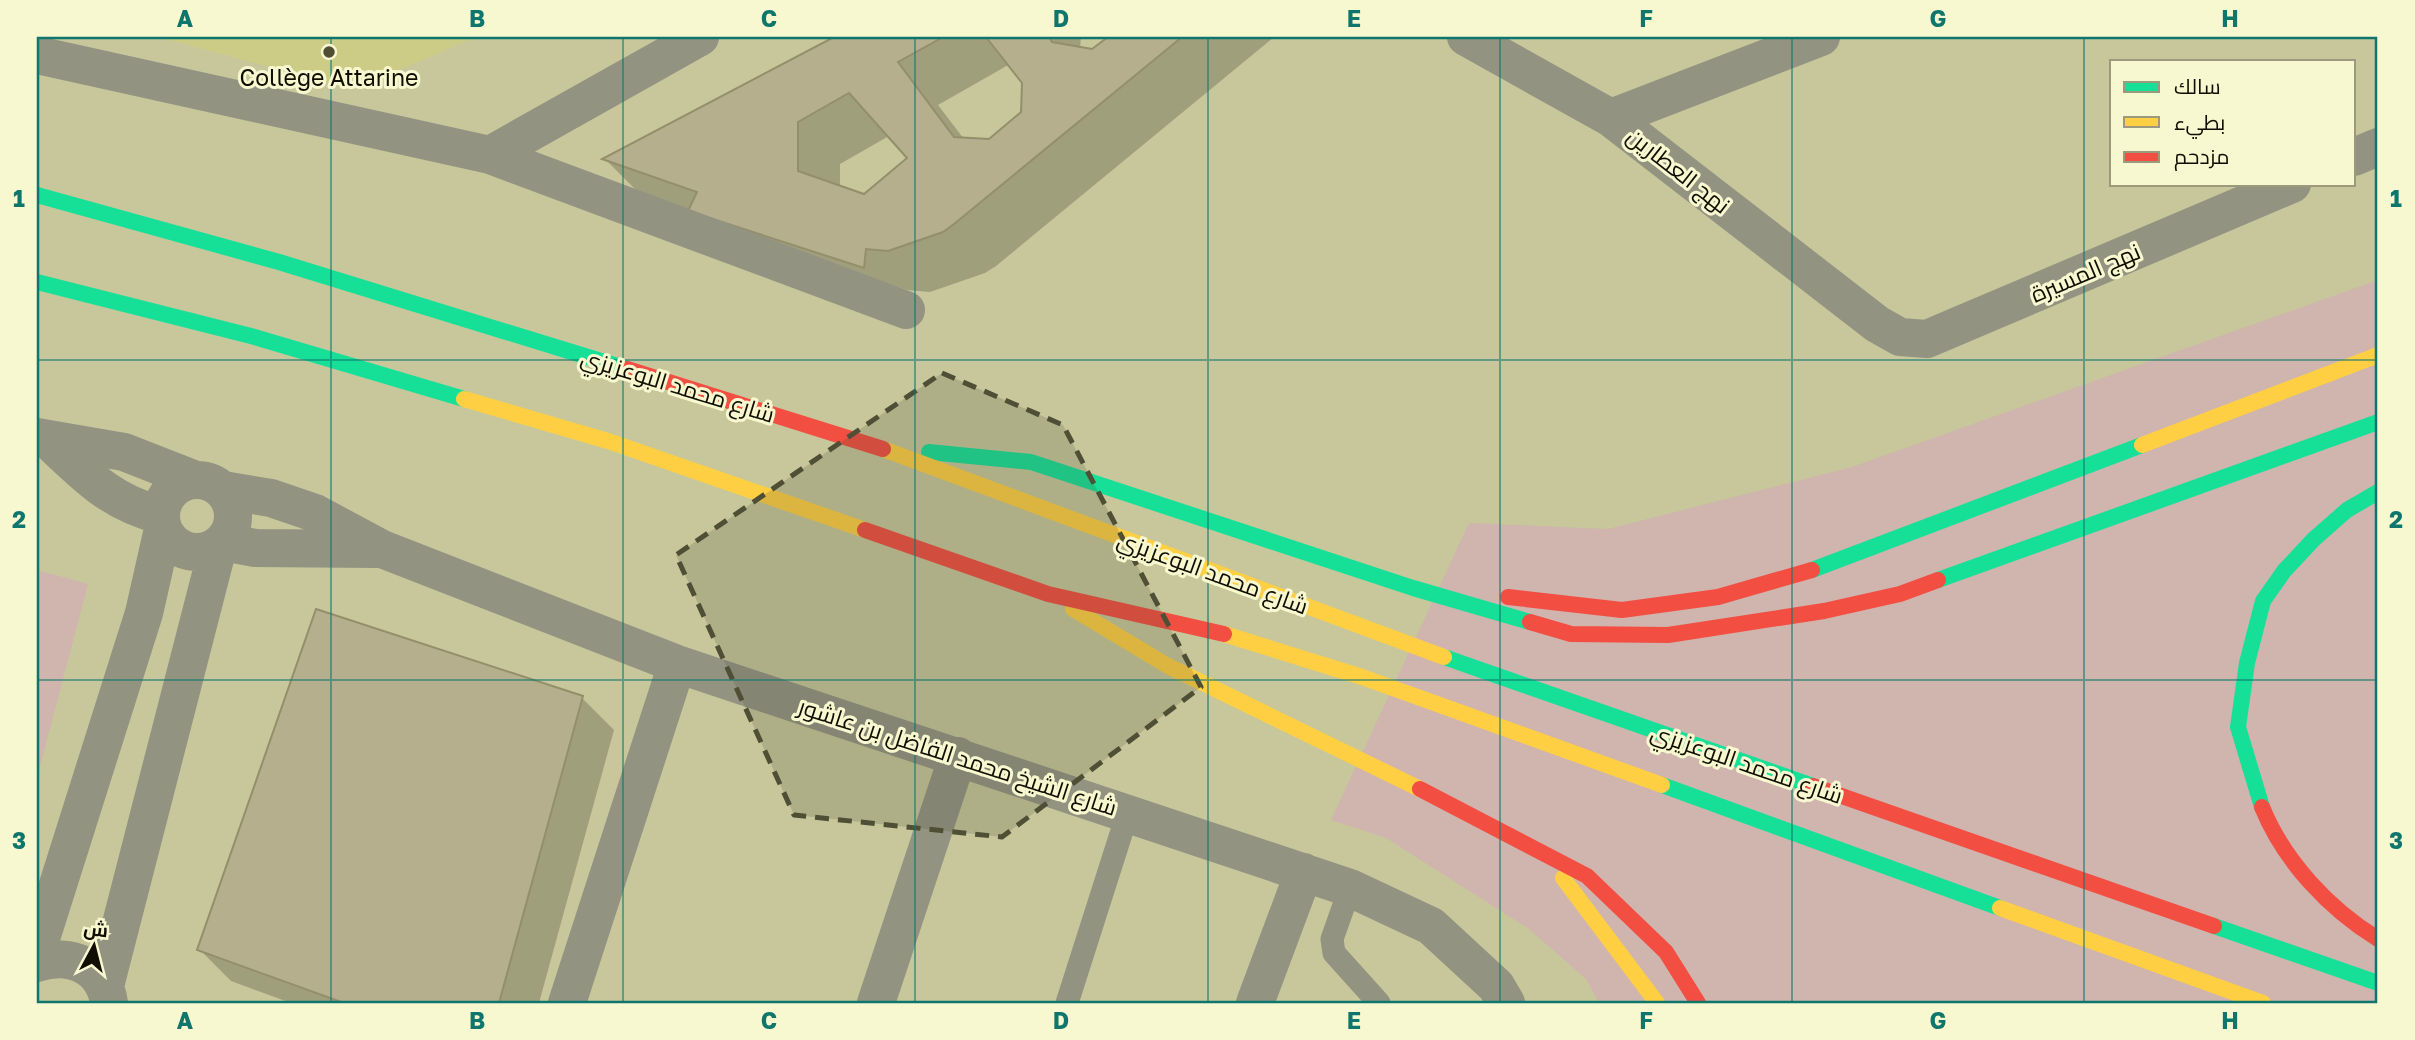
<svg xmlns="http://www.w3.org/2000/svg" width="2415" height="1040" viewBox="0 0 2415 1040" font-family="'Golos Text',Cairo,sans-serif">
<rect width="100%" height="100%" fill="#c7c79b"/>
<path fill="#cdcc87" d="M158,37H476L404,68L334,84Z"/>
<path fill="#d0b4ae" d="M2378,280V1003H1599L1586,979L1529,929L1386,838L1331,820L1469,523L1608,529L1852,467Z
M37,570L88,584L37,778Z"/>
<path fill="#0003" fill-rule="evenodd" d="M837,37H1081L1080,49L1092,51L1111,37H1274L996,266L985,273L930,292L907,290L646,200L605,159ZM1010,64L1024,83L1023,113L990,140L964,139L938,105ZM889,136L909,158L864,196L840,187V164Z
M582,698L614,730L539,1003H291L231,981L199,949Z"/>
<path fill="#b5af8d" stroke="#948f6b" stroke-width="2" fill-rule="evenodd" d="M834,37H943L898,62L954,137L989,139L1021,112L1022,83L986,37H1049L1052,42L1092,49L1108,37H1182L954,224L943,232L888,251L866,249L864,268L688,211L697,192L602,159ZM849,93L907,158L864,194L798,171V122Z
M316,609L583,696L499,1003H344L197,950Z"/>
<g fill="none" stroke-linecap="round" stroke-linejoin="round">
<path stroke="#939382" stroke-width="23" d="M1350,888L1332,939L1334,953L1379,1003
M1067,1003L1128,812"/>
<path stroke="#939382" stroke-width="38" d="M1466,37L1611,118L1877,324L1900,337L1927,339L2292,184
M37,55L490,155L700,37
M1611,118L1821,37
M490,155L906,310
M2354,157L2378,147
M37,437L124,452L193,479
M47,439C86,475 108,501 160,515
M161 516a36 36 0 1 1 72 0a36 36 0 1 1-72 0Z
M223,490L271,498L315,513L382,549L677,664L1350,888L1431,926L1496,986L1506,1003
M224,542L255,548L377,549
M37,951L144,613L163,529
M37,963C70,952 104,966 109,1003
M105,986L218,547
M567,1003L677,664
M876,1003L958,756
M1255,1003L1304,872"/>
<path stroke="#16e098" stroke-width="16" d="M37,195L279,262L627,369
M37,282L251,336L464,399
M929,452L1031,462L1413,588L1530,622
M1812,570L2142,445
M1938,580L2378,422
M1444,657L1813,786
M1662,785L2000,908
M2262,807L2238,727L2247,663L2263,601L2284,571L2314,539L2347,510L2378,492
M2214,926L2378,983"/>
<path stroke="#ffcf43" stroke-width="16" d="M464,399L608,441L865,530
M2142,445L2378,355
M883,449L1444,657
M1073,609L1168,666L1420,789
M1224,634L1362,677L1662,785
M1563,878L1657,1003
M2000,908L2263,1003"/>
<path stroke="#f24e42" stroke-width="16" d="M627,369L883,449
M865,530L1048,594L1224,634
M1508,597L1622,610L1718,597L1812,570
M1530,622L1571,634L1668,635L1824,611L1900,594L1938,580
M1813,786L2214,926
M1420,789L1587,876L1666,952L1698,1003
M2262,807C2284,861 2329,909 2378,939"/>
</g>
<path fill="#4f4f36" fill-opacity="0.2" stroke="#4f4f36" stroke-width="5" stroke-dasharray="14 9" stroke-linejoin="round" d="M942,373L1063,425L1201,687L1002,837L794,815L676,555Z"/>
<path fill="none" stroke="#0f766e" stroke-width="2" stroke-opacity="0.55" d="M331,37V1003M623,37V1003M915,37V1003M1208,37V1003M1500,37V1003M1792,37V1003M2084,37V1003M37,360H2378M37,680H2378"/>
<circle fill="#4f4f36" stroke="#f8f8d0" stroke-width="2.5" cx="329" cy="52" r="7"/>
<g text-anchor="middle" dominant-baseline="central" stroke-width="6" stroke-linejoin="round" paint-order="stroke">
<g font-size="23" fill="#0f0e00" stroke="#f8f8d0">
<text x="329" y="77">Collège Attarine</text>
</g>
<g font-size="23" fill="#0f0e00" stroke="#f8f8d0">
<text transform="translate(1679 170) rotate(38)">نهج العطارين</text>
<text transform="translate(2085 272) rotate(-23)">نهج المسيرة</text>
<text transform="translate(678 385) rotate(17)">شارع محمد البوعزيزي</text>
<text transform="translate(1213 572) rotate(20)">شارع محمد البوعزيزي</text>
<text transform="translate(958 756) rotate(18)">شارع الشيخ محمد الفاضل بن عاشور</text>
<text transform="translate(1747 763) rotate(19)">شارع محمد البوعزيزي</text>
</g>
</g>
<rect width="2415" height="1040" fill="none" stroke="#f8f8d0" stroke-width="77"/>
<rect x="2110" y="60" width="245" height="126" fill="#f8f8d0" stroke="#9b9a7d" stroke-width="2"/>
<rect x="2124" y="82" width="35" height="10" fill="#16e098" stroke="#9b9a7d" stroke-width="2"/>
<text x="2174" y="94" font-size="21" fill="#0f0e00">سالك</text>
<rect x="2124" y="117" width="35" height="10" fill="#ffcf43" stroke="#9b9a7d" stroke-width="2"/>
<text x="2174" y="130" font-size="21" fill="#0f0e00">بطيء</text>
<rect x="2124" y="152" width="35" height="10" fill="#f24e42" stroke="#9b9a7d" stroke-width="2"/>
<text x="2174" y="164" font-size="21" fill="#0f0e00">مزدحم</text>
<g transform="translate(94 946) rotate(7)" stroke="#f8f8d0" stroke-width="5" paint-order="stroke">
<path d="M0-5L12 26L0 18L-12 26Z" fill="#0f0e00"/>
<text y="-10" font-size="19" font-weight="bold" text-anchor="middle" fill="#0f0e00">ش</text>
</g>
<rect x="38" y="38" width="2338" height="964" fill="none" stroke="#0f766e" stroke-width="2.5"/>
<g font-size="23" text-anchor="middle" font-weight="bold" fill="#0f766e">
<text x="185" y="27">A</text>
<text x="477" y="27">B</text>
<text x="769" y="27">C</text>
<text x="1061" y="27">D</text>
<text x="1354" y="27">E</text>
<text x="1646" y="27">F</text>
<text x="1938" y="27">G</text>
<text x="2230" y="27">H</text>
<text x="19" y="207">1</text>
<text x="2396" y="207">1</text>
<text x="19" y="528">2</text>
<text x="2396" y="528">2</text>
<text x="19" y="849">3</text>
<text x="2396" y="849">3</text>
<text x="185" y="1029">A</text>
<text x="477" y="1029">B</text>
<text x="769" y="1029">C</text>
<text x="1061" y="1029">D</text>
<text x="1354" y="1029">E</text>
<text x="1646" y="1029">F</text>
<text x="1938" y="1029">G</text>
<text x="2230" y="1029">H</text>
</g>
</svg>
